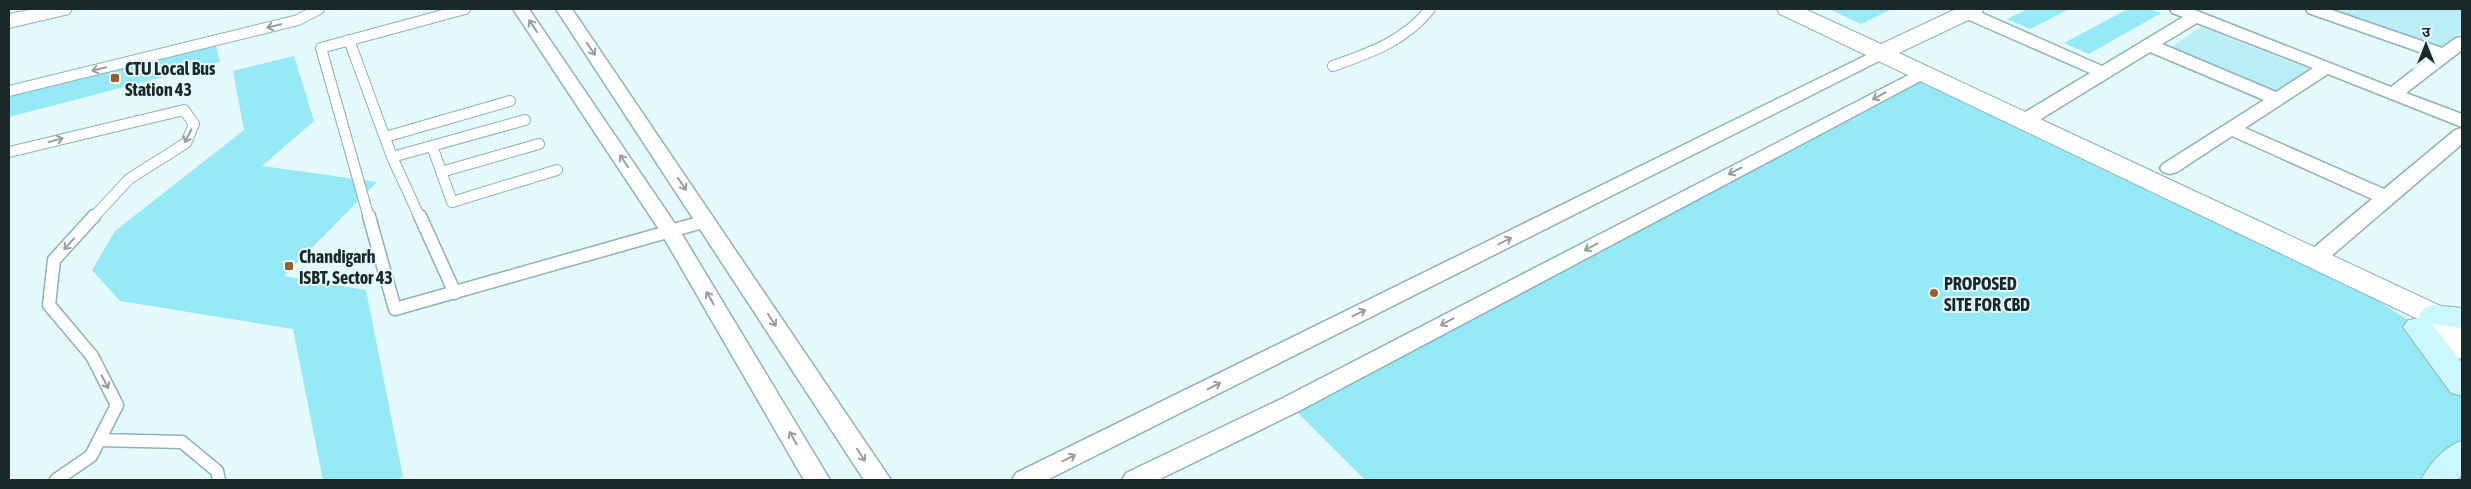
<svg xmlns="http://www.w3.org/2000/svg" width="2471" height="489" viewBox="0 0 2471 489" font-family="'Asap Condensed','Noto Sans Devanagari',sans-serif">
<rect width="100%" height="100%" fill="#e5fafe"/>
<path fill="#baeef6" d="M2322,9H2462V32L2436,51Z
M2201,27L2312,70L2279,95L2166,50Z"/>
<path fill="#96e9f6" d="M1829,9H1892L1861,24Z
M2028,9H2069L2030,29L2007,19Z
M2128,9H2149L2161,13L2089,54L2064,43Z
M215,42L220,62L9,117V95Z
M294,56L314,121L262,166L377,182L284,276L366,290L403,477L395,480H323L293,329L120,301L92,270L115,231L244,130L233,71Z
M1922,73L2314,259L2418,327L2462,385V450L2435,480H1365L1290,405Z"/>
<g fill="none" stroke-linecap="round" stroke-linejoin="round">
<defs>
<path id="service-far1" d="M349,40L392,157L420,218
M1333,66C1370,53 1405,41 1430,9
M9,91L298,20L319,9
M385,137L510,101
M432,146L452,202L557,170
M9,152L184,110L194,124L186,143L129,179L93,218
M392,157L525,120
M441,172L539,144
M369,218L321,48L465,9"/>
<path id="service" d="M369,216L395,309L706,221
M420,216L455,293
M99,440L182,442L217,471L219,480
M56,480L91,456L117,405L92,356L49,305L54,260L94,216"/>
<path id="minor" d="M513,9H529L680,231L830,480H804L660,231Z
M556,9H572L891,480H864Z
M1960,9H1973L2102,66L2183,17L2172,13L2170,9H2192L2391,87L2431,56L2308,13L2306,9H2329L2442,48L2456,38L2462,37V50L2406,93L2462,114V127L2328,74L2245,128L2384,189L2455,130L2462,128V144L2322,264L2314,266L2306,264L2303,259L2306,254L2372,199L2232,136L2177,172L2170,174L2163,172L2160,168L2163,164L2264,100L2150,52L2031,125H2017L2015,121L2017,117L2090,73L1960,16L1958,12ZM2197,23L2313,68L2276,92L2162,44Z
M1881,48L1887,49L1890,53L1887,57L1047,480H1012L1016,473Z
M1922,68L1928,69L1931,73L1928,77L1299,411L1158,480H1122L1126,473L1281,399Z"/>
<path id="tertiary" d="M34,9H72L69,14L9,28V14Z
M1777,9H1805L1881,44L1956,9H1984L1981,14L1899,53L2462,316V359C2446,355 2419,345 2410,330L2415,323L2422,321L1780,14Z"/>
<path id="secondary" d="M2434,305L2462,308V328L2432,324L2462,363V396L2451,393L2403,327L2408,320L2421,318L2419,315L2424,308Z
M2462,441V475L2457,480H2421C2429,464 2445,446 2462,441Z"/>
</defs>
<use href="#service-far1" stroke="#8fb2b7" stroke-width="12"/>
<use href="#service" stroke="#8fb2b7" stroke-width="15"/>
<use href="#minor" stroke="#8fb2b7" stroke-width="3"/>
<use href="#tertiary" stroke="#8fb2b7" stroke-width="2"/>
<use href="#secondary" stroke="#8fb2b7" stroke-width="2"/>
<use href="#service-far1" stroke="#fff" stroke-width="10"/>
<use href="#service" stroke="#fff" stroke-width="12"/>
<use href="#minor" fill="#fff" fill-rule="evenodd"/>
<use href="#tertiary" fill="#fff" fill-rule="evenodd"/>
<use href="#secondary" fill="#caf8fe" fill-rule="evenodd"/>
</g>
<defs><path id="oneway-shaft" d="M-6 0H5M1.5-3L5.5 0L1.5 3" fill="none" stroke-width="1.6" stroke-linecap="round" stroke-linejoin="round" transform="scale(1.25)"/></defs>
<g stroke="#989e9f">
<use href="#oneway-shaft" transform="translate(274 26) rotate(166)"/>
<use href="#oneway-shaft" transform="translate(533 26) rotate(-124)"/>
<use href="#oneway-shaft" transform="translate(591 49) rotate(56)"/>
<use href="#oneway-shaft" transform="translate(99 69) rotate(166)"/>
<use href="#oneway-shaft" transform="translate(1879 96) rotate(152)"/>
<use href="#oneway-shaft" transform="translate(188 136) rotate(117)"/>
<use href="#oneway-shaft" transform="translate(56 140) rotate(-15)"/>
<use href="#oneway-shaft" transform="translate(624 161) rotate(-124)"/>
<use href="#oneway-shaft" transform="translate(1735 171) rotate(152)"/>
<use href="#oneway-shaft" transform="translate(682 184) rotate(56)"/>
<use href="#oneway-shaft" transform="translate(1505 241) rotate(-27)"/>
<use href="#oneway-shaft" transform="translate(69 244) rotate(132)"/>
<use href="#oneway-shaft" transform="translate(1591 247) rotate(152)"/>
<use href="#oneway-shaft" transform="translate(710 298) rotate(-120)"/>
<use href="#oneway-shaft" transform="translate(1359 313) rotate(-27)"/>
<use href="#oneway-shaft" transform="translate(772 320) rotate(57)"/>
<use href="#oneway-shaft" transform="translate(1447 322) rotate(152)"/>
<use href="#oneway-shaft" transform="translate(105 382) rotate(63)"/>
<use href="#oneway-shaft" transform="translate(1214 386) rotate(-27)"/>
<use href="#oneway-shaft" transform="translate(793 438) rotate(-120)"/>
<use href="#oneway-shaft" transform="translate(861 455) rotate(57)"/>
<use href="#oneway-shaft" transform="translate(1069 458) rotate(-27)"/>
</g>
<g fill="#9d5e26" stroke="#e5fafe" stroke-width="2">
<rect x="110" y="73" width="10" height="10" rx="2.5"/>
<rect x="284" y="261" width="10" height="10" rx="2.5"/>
<circle cx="1934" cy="293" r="5"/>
</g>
<g text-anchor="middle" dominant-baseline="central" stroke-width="4" stroke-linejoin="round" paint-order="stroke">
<g font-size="18" font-weight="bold" fill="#1a282a" stroke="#e5fafe" text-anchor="start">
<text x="125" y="68">CTU Local Bus<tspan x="125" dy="21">Station 43</tspan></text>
<text x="299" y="256">Chandigarh<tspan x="299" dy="21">ISBT, Sector 43</tspan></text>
<text x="1944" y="283">PROPOSED<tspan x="1944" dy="21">SITE FOR CBD</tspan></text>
</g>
</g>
<rect width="2471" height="489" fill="none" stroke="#1a282a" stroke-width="20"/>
<g transform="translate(2426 45)" stroke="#e5fafe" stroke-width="4" paint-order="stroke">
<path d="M0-4L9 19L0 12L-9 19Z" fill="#1a282a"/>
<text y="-8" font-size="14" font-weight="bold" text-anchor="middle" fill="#1a282a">उ</text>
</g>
</svg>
